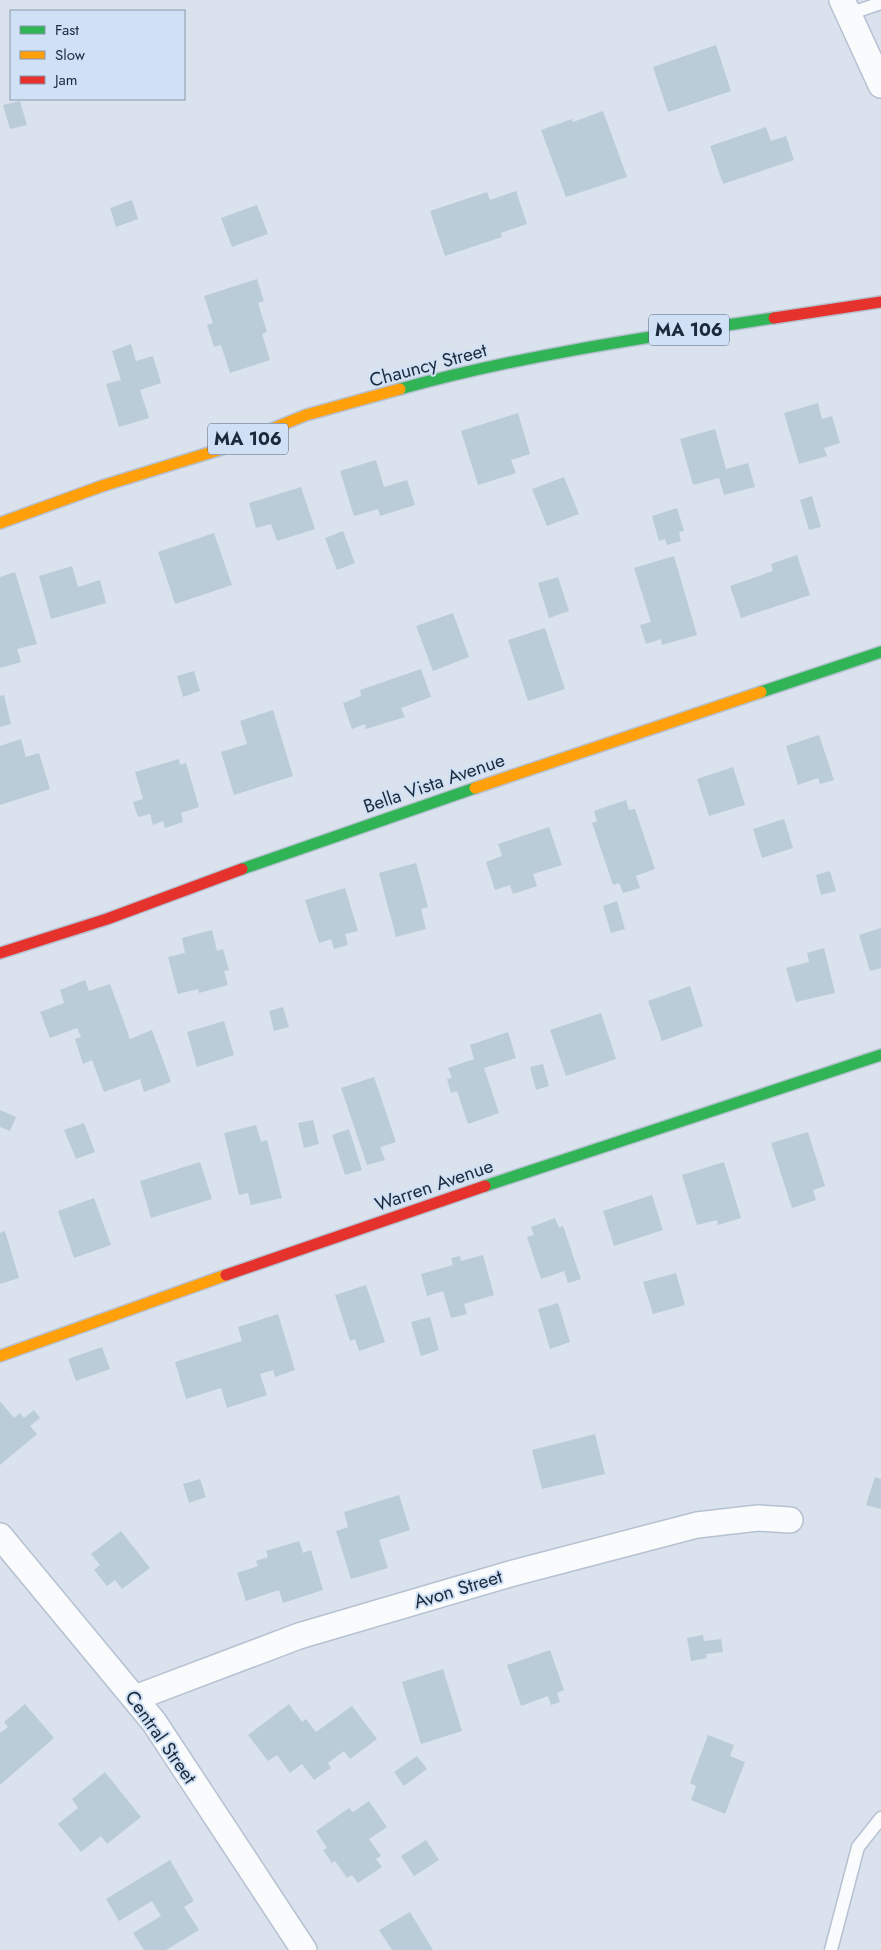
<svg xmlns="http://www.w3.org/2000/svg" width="881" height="1950" viewBox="0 0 881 1950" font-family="Jost,sans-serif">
<rect width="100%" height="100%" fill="#d9e2ed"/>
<path fill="#bbccd9" d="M716,45L731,91L668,112L653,67Z
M20,101L27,125L10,129L3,105Z
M603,111L627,177L566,197L541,130L572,119L573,122Z
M766,127L771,141L786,136L794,160L723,184L710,146Z
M516,191L527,224L501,233L502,237L445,256L430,211L487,192L490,200Z
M132,200L138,219L116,227L110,208Z
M257,205L268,234L232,247L221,218Z
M257,279L264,301L258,303L267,332L262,334L270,360L230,373L221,345L214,347L207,325L213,323L204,296Z
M131,344L136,361L153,356L161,383L140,390L149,418L119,427L106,384L121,380L112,351Z
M818,403L822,419L832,416L840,443L824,448L827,456L799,464L784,413Z
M518,413L530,454L511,460L516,473L478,485L461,431Z
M715,429L726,469L748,463L755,487L724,495L719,478L693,485L680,439Z
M376,460L384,487L407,480L415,505L380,516L378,509L354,516L340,471Z
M564,477L579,514L547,526L532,489Z
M301,487L315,529L277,541L271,524L256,528L249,503Z
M812,496L821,527L809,530L800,500Z
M677,508L684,531L679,532L681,541L667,545L665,539L659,541L652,516Z
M343,531L355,563L337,570L325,538Z
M214,533L232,585L175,604L158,552Z
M797,555L810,595L741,618L730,586L773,571L771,564Z
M674,556L697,635L662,645L661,639L646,644L640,625L651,622L634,568Z
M72,566L78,587L100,580L106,603L51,619L39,576Z
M15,572L37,644L17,649L21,662L0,668V577Z
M558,577L569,611L549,618L538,583Z
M453,613L469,657L433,671L416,626Z
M545,628L565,689L528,701L508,640Z
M421,669L431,697L401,708L405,717L366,729L365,724L352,729L343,703L361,696L360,690Z
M194,671L200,691L183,697L177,676Z
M4,695L11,724L0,727V696Z
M273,710L293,776L234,795L221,752L247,744L240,721Z
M819,735L834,780L820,784L818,778L798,785L786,746Z
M21,739L26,757L39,753L50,789L0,805V746Z
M179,759L180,765L186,763L199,807L181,813L183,822L165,828L163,821L153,825L150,814L138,817L133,802L143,799L135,772Z
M733,767L745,805L709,816L697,779Z
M626,800L629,810L635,809L655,869L636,876L640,888L623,893L619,883L613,885L592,823L597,821L594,811Z
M784,819L793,848L762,858L753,829Z
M549,827L562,865L533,874L537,886L513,894L510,885L495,890L486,862L502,856L498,844Z
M416,863L428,907L421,909L426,929L396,937L379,873Z
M830,871L836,891L821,895L816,875Z
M345,888L358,931L345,934L348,945L334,949L331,939L319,943L305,900Z
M617,901L625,929L611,933L603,906Z
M881,928V968L870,971L859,935Z
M212,930L217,951L223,949L229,970L224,971L228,985L199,993L198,989L178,994L168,957L185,953L182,938Z
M824,948L835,993L796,1002L786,968L809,962L807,953Z
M85,980L89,991L110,984L130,1039L152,1030L171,1082L144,1092L140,1079L104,1092L92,1060L83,1064L75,1039L81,1037L77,1028L50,1038L40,1012L64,1003L60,990Z
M690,986L703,1026L662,1041L648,1001Z
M283,1007L289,1027L274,1031L269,1011Z
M601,1013L616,1059L566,1076L550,1030Z
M224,1021L234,1055L197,1067L187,1032Z
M508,1032L516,1058L484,1068L499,1113L468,1124L457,1091L451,1093L447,1079L452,1078L448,1068L474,1059L470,1045Z
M543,1064L549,1086L536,1090L530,1067Z
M374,1077L396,1142L380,1147L385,1160L367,1165L341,1088Z
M0,1110L16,1117L10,1131L0,1127Z
M313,1120L319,1144L304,1148L298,1123Z
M84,1123L95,1152L76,1159L64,1130Z
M256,1125L261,1142L267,1140L282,1198L251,1205L248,1193L239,1195L224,1133Z
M349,1129L362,1170L345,1175L332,1135Z
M808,1132L825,1186L813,1190L816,1200L792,1208L771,1143Z
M200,1162L212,1199L151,1218L140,1181Z
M724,1162L741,1218L718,1225L717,1220L697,1225L682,1175Z
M652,1195L663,1230L614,1246L603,1211Z
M94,1198L111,1245L74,1258L58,1211Z
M555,1218L559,1228L563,1226L581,1279L568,1283L564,1271L541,1279L527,1237L534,1235L531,1227Z
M5,1231L19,1278L0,1284V1233Z
M483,1255L494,1295L464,1304L467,1314L451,1318L443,1291L427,1296L421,1274L453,1265L451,1258L460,1256L461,1261Z
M676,1273L685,1305L653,1314L643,1282Z
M366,1285L385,1342L359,1351L355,1339L350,1341L335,1295Z
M558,1303L570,1342L550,1349L538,1309Z
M278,1314L295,1370L275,1377L273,1370L260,1374L267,1395L227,1408L221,1388L186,1399L175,1362L242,1341L238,1327Z
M430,1317L439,1350L421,1356L411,1322Z
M102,1347L110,1369L76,1381L68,1359Z
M0,1401L14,1418L20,1413L24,1418L34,1410L40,1418L30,1426L37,1434L0,1465Z
M595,1434L605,1474L542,1489L532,1450Z
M875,1477L881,1479V1509L866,1505Z
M200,1479L206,1497L189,1503L183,1484Z
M399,1495L410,1530L379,1540L388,1568L351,1579L336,1531L348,1527L344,1512Z
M121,1531L150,1568L122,1589L115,1580L107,1586L94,1570L100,1565L91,1554Z
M299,1541L303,1553L311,1550L323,1590L283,1603L279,1590L246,1601L237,1573L258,1566L256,1561L268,1557L266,1551Z
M703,1635L704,1641L721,1639L723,1652L706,1654L707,1658L691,1661L687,1638Z
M550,1650L564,1690L557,1693L560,1702L551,1705L548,1696L521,1706L507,1665Z
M443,1669L462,1731L421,1744L402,1682Z
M25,1704L54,1738L0,1785V1733L8,1727L4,1722Z
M289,1704L302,1722L306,1719L316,1732L352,1706L377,1739L350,1759L344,1751L328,1763L331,1768L314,1780L302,1764L290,1773L277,1755L268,1761L248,1735Z
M708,1735L734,1745L730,1756L745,1762L725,1814L691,1800L696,1786L690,1783Z
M417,1756L427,1769L404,1786L394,1772Z
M105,1772L141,1817L107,1844L101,1836L81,1852L58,1824L78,1808L72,1799Z
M369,1801L387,1827L369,1839L381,1856L376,1859L382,1867L358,1883L352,1875L347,1878L335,1861L332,1863L323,1850L327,1848L316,1831L349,1808L353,1812Z
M426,1840L439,1860L414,1876L401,1856Z
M170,1860L194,1901L184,1907L199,1930L166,1950H144L133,1933L161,1916L152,1901L119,1921L106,1899Z
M410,1912L433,1950H392L379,1930Z"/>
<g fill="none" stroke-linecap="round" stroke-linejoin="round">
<defs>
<path id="lane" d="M849,14L881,3
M831,1950L858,1847L881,1818"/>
<path id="street" d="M842,0L881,85
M0,1536L154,1722L304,1950
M135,1698L299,1636L510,1574L697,1525L758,1518L790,1520"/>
<path id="fast" d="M400,389C522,355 648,337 774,318
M761,692L881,652
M242,869L475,788
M485,1186L881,1055"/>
<path id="slow" d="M0,523L102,486L225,448L306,415L400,389
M475,788L761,692
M0,1356L226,1275"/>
<path id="jam" d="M774,318L881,302
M0,953L107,919L242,869
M226,1275L485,1186"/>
</defs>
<use href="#lane" stroke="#b6c1d1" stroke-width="15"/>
<use href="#street" stroke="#b6c1d1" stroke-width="28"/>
<use href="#fast" stroke="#b6c1d1" stroke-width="14"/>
<use href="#slow" stroke="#b6c1d1" stroke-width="14"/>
<use href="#jam" stroke="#b6c1d1" stroke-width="14"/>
<use href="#lane" stroke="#f9fbfc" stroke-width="12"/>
<use href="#street" stroke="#f9fbfc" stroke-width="25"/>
<use href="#fast" stroke="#30b455" stroke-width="11"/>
<use href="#slow" stroke="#ff9f0a" stroke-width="11"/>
<use href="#jam" stroke="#e5322d" stroke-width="11"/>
</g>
<g text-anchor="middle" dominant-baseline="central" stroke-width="4" stroke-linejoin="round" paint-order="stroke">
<g fill="#d1e1f5" stroke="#526174" stroke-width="1">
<rect x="649" y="314.5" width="80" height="31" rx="4"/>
<rect x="208" y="423.5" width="80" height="31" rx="4"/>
</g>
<g font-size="18" font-weight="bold" fill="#1b2a3d">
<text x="689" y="330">MA 106</text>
<text x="248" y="439">MA 106</text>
</g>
<g font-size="19" fill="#1b2a3d" stroke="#d1e1f5">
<text transform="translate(428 365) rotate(-15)">Chauncy Street</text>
<text transform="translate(434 783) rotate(-19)">Bella Vista Avenue</text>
<text transform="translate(434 1185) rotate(-19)">Warren Avenue</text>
<text transform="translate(458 1589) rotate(-17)">Avon Street</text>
<text transform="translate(161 1737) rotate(55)">Central Street</text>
</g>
</g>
<rect x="10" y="10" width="175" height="90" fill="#d1e1f5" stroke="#8898ab"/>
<rect x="20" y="26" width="25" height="8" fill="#30b455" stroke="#8898ab"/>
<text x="55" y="35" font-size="15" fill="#1b2a3d">Fast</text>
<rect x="20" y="51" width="25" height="8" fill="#ff9f0a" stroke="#8898ab"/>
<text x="55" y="60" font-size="15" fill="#1b2a3d">Slow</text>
<rect x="20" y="76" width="25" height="8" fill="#e5322d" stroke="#8898ab"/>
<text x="55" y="85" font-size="15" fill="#1b2a3d">Jam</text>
</svg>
